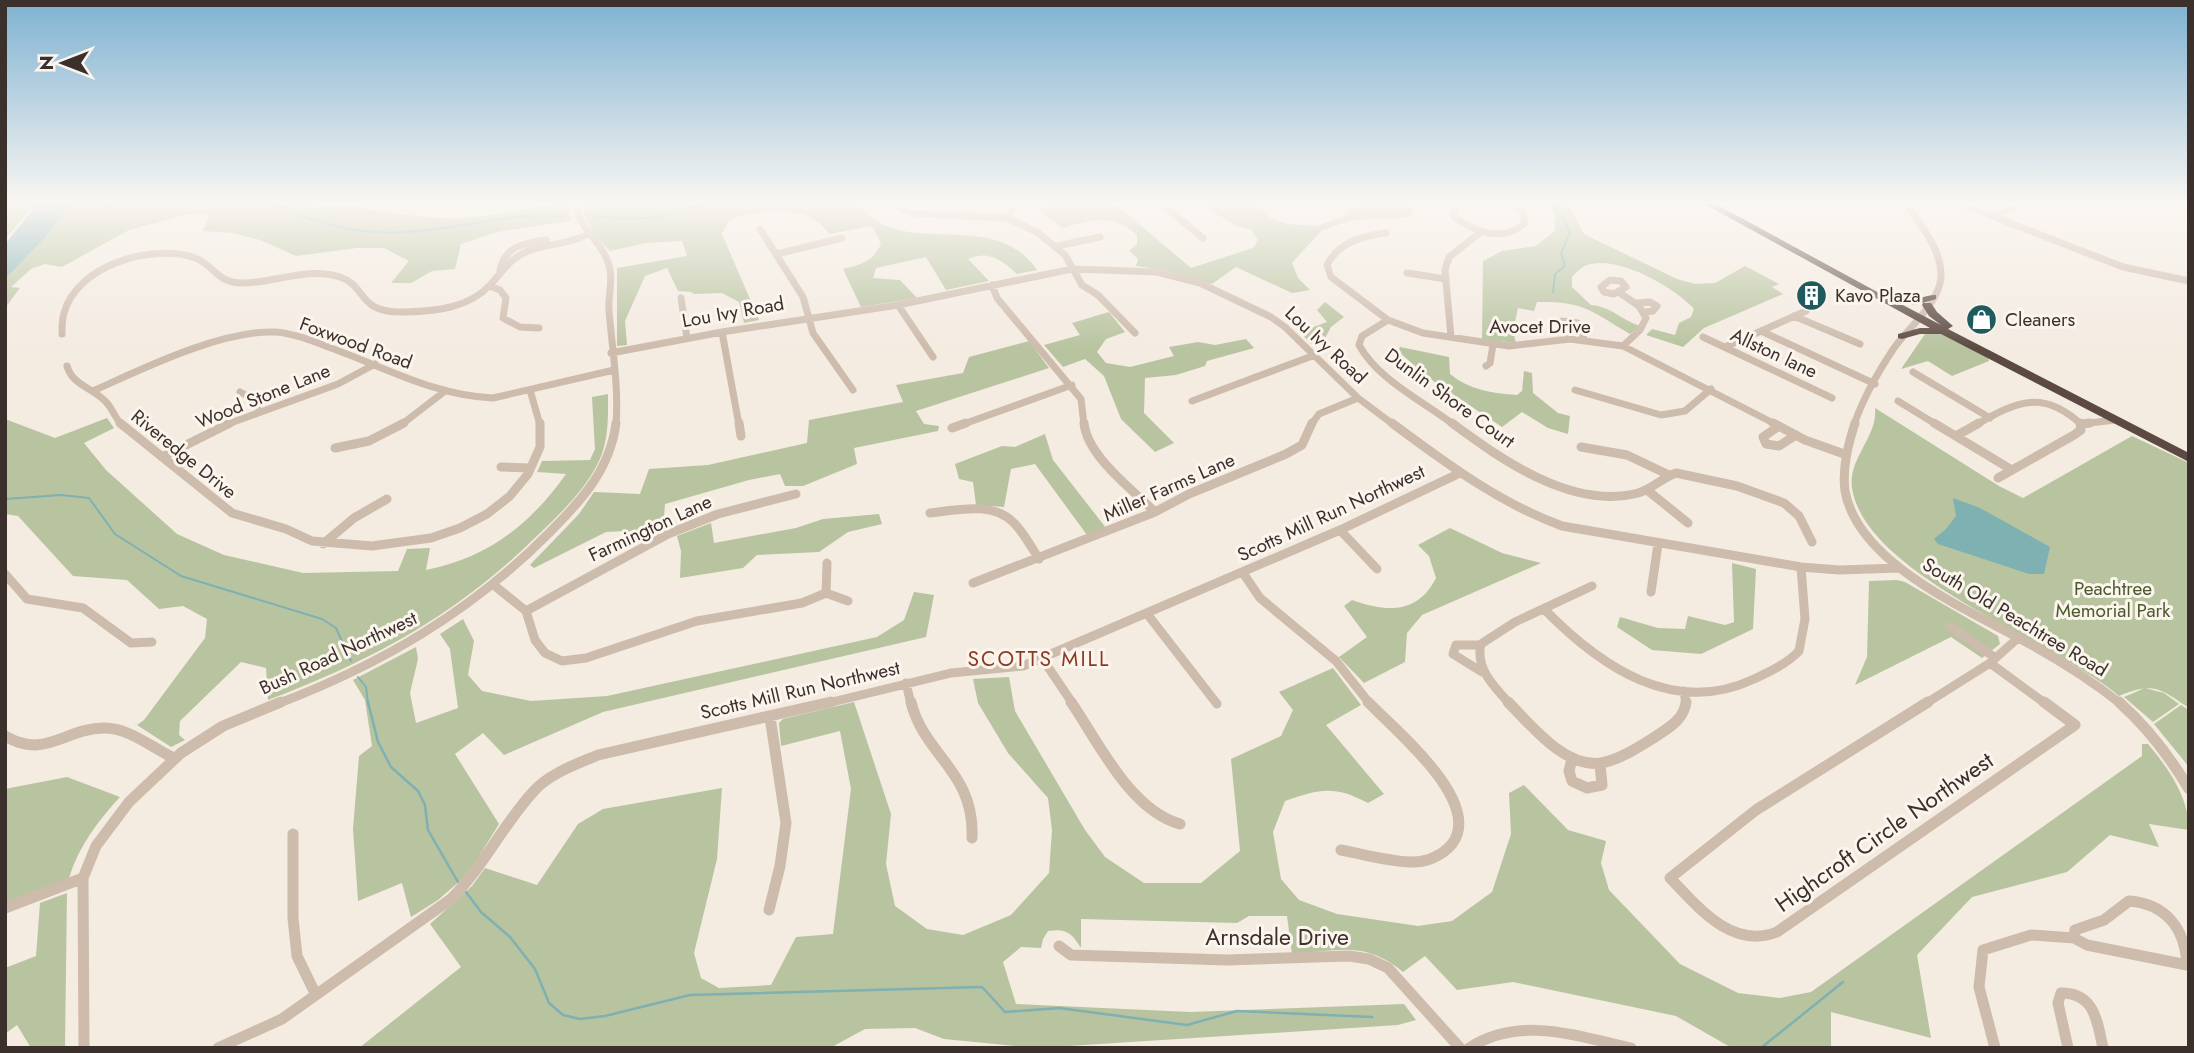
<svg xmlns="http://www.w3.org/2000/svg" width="2194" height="1053" viewBox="0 0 2194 1053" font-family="Jost,sans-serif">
<rect width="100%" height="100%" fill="#f4ebe1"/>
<path fill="#b8c4a0" d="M5,201H38L5,239Z
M75,201H316L318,204C367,205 414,221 464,218C498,216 533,207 567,201L571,221L497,232L461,244L455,269L432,271L411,283H391L409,261L384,248H357L296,256L260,240L233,233L203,231L210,214H189L129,230L62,267L45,264L31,269L11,287L20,288L5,308V279L42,241Z
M858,201C894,264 993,204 1037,270L1017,274C1001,259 988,250 968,259L989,281L946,290L926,257L876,268L873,278L900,280L917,298L861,307L843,269C860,265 875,261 881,243L872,226L829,234C808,202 761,209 730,219L722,234L759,320L744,323L739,302L722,293L694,294L691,292L678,291L667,268L645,276L625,321L627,345L617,346V268L687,256L682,241L646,243L610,251C596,236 583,223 583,201Z
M1044,201H1112L1191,268L1253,248L1258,240L1251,229L1236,226L1195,201H1262L1260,208L1269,217L1287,224L1317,226L1347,215L1356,201H1419L1413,208L1411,217L1353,220L1322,230L1292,263L1298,278L1310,290L1292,293L1236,267L1212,284L1164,270L1136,266L1138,259L1129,251L1137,244V235C1113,213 1092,219 1063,228L1038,209Z
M1542,201H1566L1584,234L1677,279L1695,284L1715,283L1745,266L1779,284L1772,287L1783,294L1704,328L1683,347L1646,335L1652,329L1675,335L1679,323L1691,317L1694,309C1674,287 1615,253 1585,266C1580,268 1575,274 1572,277V287L1591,305C1611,306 1622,321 1641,326L1630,334C1591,311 1584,301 1537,302L1534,311L1518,308L1513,331L1516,343L1482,339L1483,261L1502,251L1536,246L1555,231C1556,216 1556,209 1542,201Z
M1325,302L1344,317L1331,327L1324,340L1311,344L1300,332L1327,322L1317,310Z
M1109,312L1125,332L1106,339L1097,352L1106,363L1130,367L1174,356L1169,347L1198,342L1215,345L1246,339L1254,348L1207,361L1205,366L1176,375L1145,378L1144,413L1174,443L1155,452L1121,419L1104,376L1085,359L1063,367L1044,345L1080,335L1072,323Z
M1929,333L1945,334L1988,357L1989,361L1952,376L1928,361L1901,369L1925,334Z
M1029,341L1049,368L916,411L924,424L939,426L938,431L854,448L857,464L803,486H785L780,474L749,480L665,504L663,531L639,543L625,531L606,532L534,568L530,565L579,514L594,492L640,494L649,469L708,465L807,443L809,420L903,402L896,385L963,373L969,357Z
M1400,347L1449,357L1450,374C1470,390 1491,393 1517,395L1522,391L1524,371L1532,373L1533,393L1558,413L1570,416L1568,434L1548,428L1522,412L1502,427L1426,376L1398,351Z
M608,394C608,417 609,439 599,461C586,489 560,514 538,535C458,614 373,660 268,700L266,668L241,662L180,721L179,735L185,740L171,747L137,725L144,720L205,638L207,619L183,606L159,609L127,580L73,576L18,516L5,514V419L55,438L107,418L114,428L84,443L106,470L177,534L224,555L303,573L398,571L407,549L430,548L426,570C487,558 530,525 566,474L537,472L542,461L590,460L595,449L592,397Z
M1875,408L1999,486L2023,498L2132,436L2189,463V708C2159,688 2154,682 2119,696C2053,640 1865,575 1852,488C1848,458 1878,437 1875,408Z
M1045,434L1053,460L1106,528L1087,535L1035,464L1011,469L1004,507L976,505L973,482L959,479L955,464L1002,446L1015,447Z
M879,514L882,524L848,532L819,552L757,555L743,568L680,578L681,551L677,536L711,523L714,543L796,528L823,519Z
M1450,528L1502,553L1541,563L1422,615L1407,633L1405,662L1364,683L1339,657L1367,637L1344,606L1352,600C1386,612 1417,615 1436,578L1429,556L1418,545Z
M1732,563L1756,569L1753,629L1701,654L1652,650L1617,627L1620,617L1658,628L1685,629L1688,616L1725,625L1734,622Z
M1897,580L1905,582L1998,636L2000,644L1982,658L1951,637L1855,685L1867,657L1869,581Z
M914,592L934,595L926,637L603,712L504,755L483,733L455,754L499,824L468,874L438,900L411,917L402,883L358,901L353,829L359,756L372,746L365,700L353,680L416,647L418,659L410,693L416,723L458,708L450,649L440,634L463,619L474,641L468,675L482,691L531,701L607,696L877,637L904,620Z
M1333,668L1361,705L1326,725L1384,794L1368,803C1334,785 1320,789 1285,801L1273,832L1281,879L1299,900L1337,914L1418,926L1452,921L1492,892L1511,834L1509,793L1524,785L1568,830L1606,841L1601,863L1609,890L1680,964L1738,993L1780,998L1811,992L2142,756V744H2148C2169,769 2189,798 2189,830L2149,824L2159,847L2110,835L2067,872L1972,897L1917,955L1931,1038L1831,1012V1048H1732L1676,1016L1513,982L1457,990L1425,956L1403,972C1365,940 1337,951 1292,954L1287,916H1249L1237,923L1081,919V948C1072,933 1066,928 1048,931L1043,939L1041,948L1021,947L1003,962L1016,1004L1190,1012L1404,1004L1416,1020L1398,1025L1037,1048L944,1039L915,1028L865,1029L830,1048H359L461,967L430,924L472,886L485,868L537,885L578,824L603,809L722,788L717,859L694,953L701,978L719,988L771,985L796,937L833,934L851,789L840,731L781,746L779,723L783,719L854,702L891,814L886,864L895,906L927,929L963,935L1011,915L1049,873L1052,830L1048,798L1008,753L978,703L973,679L1009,677L1015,711L1085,830L1105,857L1144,883H1201L1240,851L1231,759L1281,736L1293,710L1279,692Z
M2145,688L2164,693L2179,704L2153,722L2124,697Z
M2181,705L2189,710V767L2154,724Z
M67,777L120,797C97,822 79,846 69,878L5,903V789Z
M67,893L65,1048H31L17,1025L5,1034V968L36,956L40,903Z"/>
<path fill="#7fb0b2" d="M40,201H75L42,241L5,279V244Z
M1953,498L1980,508L2050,547L2044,574H2029L1938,544L1934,539L1946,529L1956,516Z"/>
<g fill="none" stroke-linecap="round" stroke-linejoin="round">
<path stroke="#7fb0b2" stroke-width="2" d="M102,201L103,205L129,201
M274,201C287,212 302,216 318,221C390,245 444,226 516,217C532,215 549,216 565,216
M585,215C634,221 663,221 709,201
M1553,292L1555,274L1565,266L1561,253L1570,233L1555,201
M5,499L61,495L89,498L115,534L181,576L322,619L336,628L351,661
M358,677L366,687L368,704"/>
<path stroke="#7fb0b2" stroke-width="2.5" d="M368,702L378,742L391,767L418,791L425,805L428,830L458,882
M466,892L481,912L510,937L535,969L549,1003L563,1015L580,1019L605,1016L690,995L982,987L1005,1012L1059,1008L1187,1025L1237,1011L1372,1017
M1761,1048L1843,982"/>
<path stroke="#cdbbac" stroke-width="7" d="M575,201C579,231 599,237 608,262C614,277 608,294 609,310C612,349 619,386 616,425
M894,201L903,210L912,213L1007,218L1037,232L1065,255L1082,285L1098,295L1135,333
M1158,201L1203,238
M1465,201L1453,207L1454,217C1475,232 1503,243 1525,223L1523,212L1508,201
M1908,201L1945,205
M1941,201L1967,206L2123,267L2189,281
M1305,206L1313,201
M1993,216L2028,201
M1007,218L1019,201
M760,229L803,297L813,333L853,390
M1386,233C1362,236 1339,242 1327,265L1331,277L1388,320L1423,333L1509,346L1570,339L1623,346L1777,425
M1057,246L1100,237
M777,254L842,238
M500,271C504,246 524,243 546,240
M1407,273L1446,279
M1610,280L1621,281L1626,287L1614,294L1604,292L1601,287Z
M992,285L997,298L1081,399L1084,425
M489,286L500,290L506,298L503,318L520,327L539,328
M1620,293L1639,306L1646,318L1640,330L1623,346
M681,298L687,338
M1638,303L1650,302L1657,306L1653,311L1645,312
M898,305L933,357
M1794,316L1860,344
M1388,320L1362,336L1359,345C1378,380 1423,401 1454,425
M1761,331L1875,384
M722,332L739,425
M62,334C62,327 62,319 64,313C77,265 152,243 195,258C214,264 215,282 240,283C273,284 306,266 340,277C368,286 356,314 406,312C436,311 469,308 490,285C500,275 507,262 520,255C540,243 565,246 586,235
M1451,337L1445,270L1449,257L1481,232
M1703,337L1832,398
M1570,339L1562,321L1578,323L1584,339
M1725,347L1806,311
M611,353L722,332L898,305L1072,269L1157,272L1200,283L1271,317L1285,327L1358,398L1394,425
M67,366C72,385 93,388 105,401C112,407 114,417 122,425
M1486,366L1490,363L1493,345
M1913,372L1990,418
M530,390L540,425
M1575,390L1661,415L1685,411L1711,389
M93,391C142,369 221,330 275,332C293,333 313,341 331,348C384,367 436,396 493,398L614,370
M240,392L253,399L259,411
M1192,401L1315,355
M1898,401L1937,425
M2081,424L2115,420
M225,425L338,384L375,364
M401,425L445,391
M961,425L1072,385
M1311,425L1319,414L1358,398
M1854,425C1863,398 1878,372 1894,348C1908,328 1939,304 1941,277C1942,249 1919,223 1904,201
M1976,425C2017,401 2043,389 2082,425"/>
<path stroke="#cdbbac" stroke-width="9" d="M120,423L232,513L286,529L312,541L372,546L431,538L460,528L487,514L510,496L528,474L540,447V423
M739,423L741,436
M1084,423C1087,456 1132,489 1155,512
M1392,423C1446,463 1499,503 1562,526L1801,567L1839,570L1900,568
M1452,423C1502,460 1572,510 1638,493C1652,489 1662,478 1676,473L1737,486L1784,503L1799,516L1812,542
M1773,423L1805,440L1844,454
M1855,423C1848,445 1842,468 1845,491C1858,564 1969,610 2026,642C2059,660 2091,680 2121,704
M1934,423L2012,470
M2081,424L2090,423
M1779,426L1763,437L1766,444L1779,446L1796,435
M952,428L966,423
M1956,436L1979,423
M1581,447L1627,455L1669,475
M335,448L369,441L404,423
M162,457L230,423
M501,467L530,468
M1998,478L2074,435L2081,430L2080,423
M1647,490L1688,523
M930,513C957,510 993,501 1014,523C1024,533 1031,547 1039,559
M1340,530L1377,569
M323,544L354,518L387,499
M1243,573L1260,598L1336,661L1370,704
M5,574L27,599L83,608L131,643L152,642
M973,583L1155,512L1189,494L1286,454L1302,445L1312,423
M495,586L526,611L535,640L545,653L562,661L586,658L697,621L802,603L826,593L827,563
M1651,592L1658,544
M826,593L848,601
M1545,610C1601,667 1674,717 1754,679C1769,672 1788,663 1799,651L1805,619L1801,567
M526,611L668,534L718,514L796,494
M1148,615L1217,704
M1950,626L1994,657
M1480,645H1456L1453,654L1482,672
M1042,658L1073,704
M1990,663L2046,704
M1990,663L2018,638
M906,683L911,704
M1684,691L1686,704
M277,704C380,665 471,612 549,533C581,501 610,470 616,423
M824,704L951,673L1023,666L1340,530L1460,473
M1510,704C1494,687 1475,668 1481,644L1515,622L1592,586
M1925,704L1990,663"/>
<path stroke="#cdbbac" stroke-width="11" d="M911,702C924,756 975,771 972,838
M1071,702C1099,743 1130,810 1180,824
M1508,702C1531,725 1564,768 1601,763C1619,760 1639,747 1655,737C1668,728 1684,720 1686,702
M1928,702L1756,810L1670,878C1698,907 1732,950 1777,932L2075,725L2044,702
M2119,702C2148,728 2169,755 2189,789
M5,736C45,760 65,728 104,728C130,728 152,748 174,758
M1572,759L1569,771L1572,781L1587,788L1602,785L1600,764
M293,834V918L297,956L316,995
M1341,850C1363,854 1387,861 1410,862C1425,863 1442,856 1452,844C1484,802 1394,729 1368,702
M2129,901C2166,904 2185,928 2187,965L2087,945L2074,938L2075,930L2104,920Z
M5,908L83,878
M769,910L780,866L786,823L770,717
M1059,946L1071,955L1227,960L1349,956L1369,959L1388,968L1460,1048
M84,1048L83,878L96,846L129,802L181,753L223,726L281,702
M218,1048L282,1019L451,899C483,867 503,825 533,792C548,774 577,764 598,755L831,702
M1469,1048C1519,1015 1576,1036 1631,1048
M1995,1048L1979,987L1983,950L2031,935L2074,938
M2068,1048L2058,1003L2061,993C2095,993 2097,1021 2103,1048"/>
<path fill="#5c4a42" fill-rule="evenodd" d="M1699,201H1710L1892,300C1900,296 1908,300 1917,299C1924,297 1929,295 1936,295V299L1916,305L1899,303L1941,325L1929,316L1922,305L1923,303H1931L1937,312L1953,326L1948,329L2189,453V462L1941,334H1920L1902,339L1898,338V334L1920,328H1930Z"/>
</g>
<linearGradient id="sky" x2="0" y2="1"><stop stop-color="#7eb2d2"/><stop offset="0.58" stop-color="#faf6f2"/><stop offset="1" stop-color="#faf6f2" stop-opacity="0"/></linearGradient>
<rect width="2194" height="349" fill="url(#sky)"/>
<defs>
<symbol id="building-disc" viewBox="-11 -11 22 22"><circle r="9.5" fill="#1f5a5e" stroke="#fbf5ee"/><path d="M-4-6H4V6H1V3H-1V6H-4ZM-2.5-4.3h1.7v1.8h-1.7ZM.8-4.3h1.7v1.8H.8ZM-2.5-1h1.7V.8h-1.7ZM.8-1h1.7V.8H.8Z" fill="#fff"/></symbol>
<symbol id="shop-disc" viewBox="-11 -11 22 22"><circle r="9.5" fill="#1f5a5e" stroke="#fbf5ee"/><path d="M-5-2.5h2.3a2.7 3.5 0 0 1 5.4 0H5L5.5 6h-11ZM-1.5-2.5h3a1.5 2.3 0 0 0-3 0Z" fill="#fff"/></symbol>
</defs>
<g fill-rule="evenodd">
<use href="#building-disc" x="1794" y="278" width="35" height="35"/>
<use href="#shop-disc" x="1964" y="302" width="35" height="35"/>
</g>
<g text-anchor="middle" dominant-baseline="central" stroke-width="6" stroke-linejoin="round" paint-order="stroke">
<g font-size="19" fill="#3b302b" stroke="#fbf5ee" text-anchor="start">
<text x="1835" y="295">Kavo Plaza</text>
<text x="2005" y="319">Cleaners</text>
</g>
<g font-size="19" fill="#3b302b" stroke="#fbf5ee">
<text transform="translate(733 312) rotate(-10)">Lou Ivy Road</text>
<text x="1540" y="326">Avocet Drive</text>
<text transform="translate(356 343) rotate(20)">Foxwood Road</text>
<text transform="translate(1326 345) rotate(43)">Lou Ivy Road</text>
<text transform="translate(1774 353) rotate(25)">Allston lane</text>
<text transform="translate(263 396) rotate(-22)">Wood Stone Lane</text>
<text transform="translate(1450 398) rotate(36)">Dunlin Shore Court</text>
<text transform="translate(184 454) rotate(39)">Riveredge Drive</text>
<text transform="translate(1169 487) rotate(-24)">Miller Farms Lane</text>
<text transform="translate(1331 513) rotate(-25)">Scotts Mill Run Northwest</text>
<text transform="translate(650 528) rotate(-25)">Farmington Lane</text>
<text transform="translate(2015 617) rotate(31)">South Old Peachtree Road</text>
<text transform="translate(338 653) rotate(-25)">Bush Road Northwest</text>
<text transform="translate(800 690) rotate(-13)">Scotts Mill Run Northwest</text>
</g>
<g font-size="19" fill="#4a5a2e" stroke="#fbf5ee">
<text x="2113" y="588">Peachtree<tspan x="2113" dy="22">Memorial Park</tspan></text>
</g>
<g font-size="21" letter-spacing="2" fill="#8c3b22" stroke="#fbf5ee">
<text x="1039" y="659">SCOTTS MILL</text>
</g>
<g font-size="23" fill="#3b302b" stroke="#fbf5ee">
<text transform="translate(1884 832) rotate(-35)">Highcroft Circle Northwest</text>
<text x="1277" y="937">Arnsdale Drive</text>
</g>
</g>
<rect width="2194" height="1053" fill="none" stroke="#3b302b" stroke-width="14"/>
<g transform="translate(63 63) rotate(270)" stroke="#fbf5ee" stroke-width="5" paint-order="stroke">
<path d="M0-5L12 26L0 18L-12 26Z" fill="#3b302b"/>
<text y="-10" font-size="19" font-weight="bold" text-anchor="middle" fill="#3b302b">N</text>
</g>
</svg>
